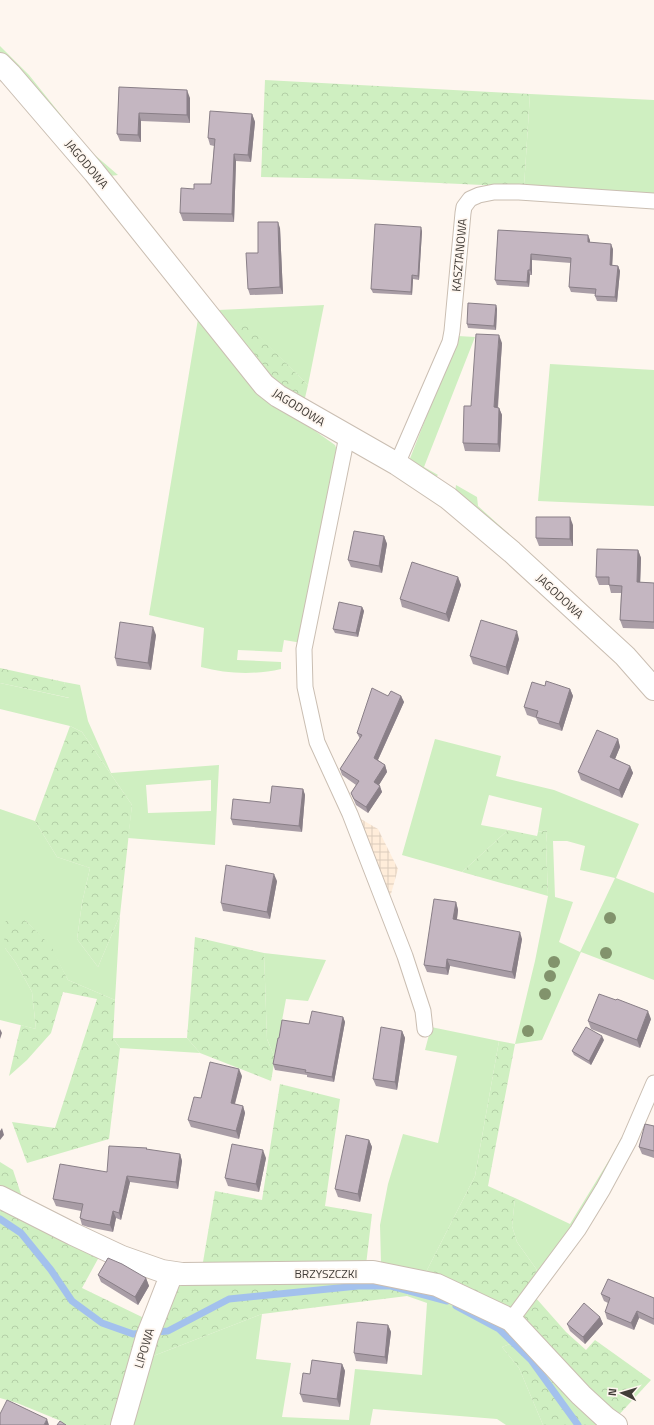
<svg xmlns="http://www.w3.org/2000/svg" width="654" height="1425" viewBox="0 0 654 1425" font-family="'Titillium Web',sans-serif">
<defs>
<pattern id="industrial-grid" width="8" height="8" patternUnits="userSpaceOnUse"><rect width="8" height="8" fill="#ffedda"/><path d="M0 4h8M4 0v8" fill="none" stroke="#dcccbc"/></pattern>
<pattern id="forest-crowns" width="20" height="18" patternUnits="userSpaceOnUse"><rect width="20" height="18" fill="#cfefc1"/><path d="M2 6a3 3 0 1 1 6 0M12 15a3 3 0 1 1 6 0" fill="none" stroke="#b3cea6"/></pattern>
</defs>
<rect width="100%" height="100%" fill="#fef6ef"/>
<path fill="url(#industrial-grid)" d="M354,815L378,829L398,869L391,894L387,896Z"/>
<path fill="#cfefc1" fill-rule="evenodd" d="M0,46L29,75L89,150L118,175L101,177L0,56Z
M530,94L654,100V195L524,187Z
M324,305L308,385L244,322L230,333L218,310Z
M198,319L294,416L335,445L338,453L302,643L284,640L282,652L238,650L237,660L281,662V669C255,675 227,674 201,667L204,628L149,615Z
M458,336L475,337L424,467L438,475L434,479L409,461Z
M550,364L654,370V506L538,501Z
M456,485L477,497L478,506L565,585L562,588L455,493Z
M64,682L80,685L88,721L111,773L219,765L215,845L128,838L132,805L82,732L70,726L0,709V683L69,698ZM211,780V811L148,813L146,785Z
M435,739L501,756L496,776L554,790L639,824L616,878L654,893V980L581,952L542,1040L515,1044L535,961L548,896L546,843L547,830L538,832L542,808L489,795L481,825L508,830L462,872L402,855ZM553,841H567L585,846L580,870L615,878L580,952L559,942L573,902L555,897Z
M0,809L35,821L57,857L90,868L82,903L77,939L98,967L120,915L115,1000L68,980L50,946L25,920L5,948L16,963L32,992L36,1029L0,1020Z
M264,953L326,960L308,1001L286,999L275,1058L267,1039Z
M431,1027L499,1041L475,1176L425,1274L381,1263L380,1225L388,1184L403,1134L438,1143L457,1056L425,1050Z
M113,1038H187L200,1053L120,1048Z
M644,1096L592,1199L514,1307L507,1308L497,1305L537,1270L517,1242L512,1226L515,1198L570,1224L611,1157Z
M409,1284L499,1323L520,1340L502,1347L519,1368L543,1425H506L497,1419L373,1409L370,1425H128L148,1358L262,1314L256,1359L291,1363L282,1417L349,1420L355,1369L422,1375L427,1303L407,1296Z"/>
<path fill="url(#forest-crowns)" d="M265,80L530,94L524,187L352,179L261,177Z
M244,321L308,385L304,402L292,398L230,333Z
M0,668L64,682L70,698L0,683Z
M70,726L82,732L132,805L120,915L98,967L77,939L82,903L90,868L57,857L35,821Z
M508,830L537,836L538,832L547,830L546,843L548,896L462,872Z
M9,917L25,920L51,946L68,980L115,1000L113,1038L120,1048L109,1139L27,1163L12,1122L55,1128L97,999L63,992L51,1033L27,1060L9,1076L21,1025L36,1029L32,992L16,963L5,948L3,925Z
M195,937L264,953L267,1039L275,1058L271,1081L200,1053L187,1038Z
M499,1041L515,1044L488,1186L515,1198L512,1226L517,1242L537,1270L519,1299L512,1305H497L425,1274L475,1176Z
M280,1084L340,1099L325,1206L372,1214L366,1265L203,1267V1262L215,1191L262,1200Z
M0,1162L13,1170L23,1200L0,1190Z
M0,1205L99,1257L82,1288L144,1318L115,1425H65L61,1421L17,1403L0,1398Z
M382,1279L409,1284L407,1296L262,1314L148,1358L170,1293L185,1281Z
M535,1297L566,1332L586,1350L595,1340L651,1380L616,1418L522,1316Z
M520,1340L598,1425H543L519,1368L502,1347Z"/>
<g fill="none" stroke-linecap="round" stroke-linejoin="round">
<path stroke="#a3c1ed" stroke-width="7" d="M0,1219L21,1233L51,1270L72,1301L102,1323L133,1334L168,1331L229,1299L358,1286H391L447,1301
M456,1306L499,1329L531,1360L578,1425"/>
<defs>
<path id="lane" d="M347,436L304,649L305,687L317,742L350,814L405,956L423,1011L425,1029
M397,464L450,342L452,331L463,213L464,207L470,199L479,195L494,192H519L654,201
M511,1320L578,1230L603,1189L629,1141L654,1083"/>
<path id="street" d="M0,64L10,74L94,172L264,385L278,396L397,464L448,498L512,552L625,656L654,689
M0,1197L73,1234L122,1257L162,1271L182,1274L373,1272L437,1285L511,1320L581,1395L606,1418L616,1425
M122,1425L147,1337L172,1273"/>
</defs>
<use href="#lane" stroke="#cabeb2" stroke-width="17"/>
<use href="#street" stroke="#cabeb2" stroke-width="24"/>
<use href="#lane" stroke="#fff" stroke-width="15"/>
<use href="#street" stroke="#fff" stroke-width="22"/>
</g>
<g fill="#82936c">
<circle cx="610" cy="918" r="6"/>
<circle cx="606" cy="953" r="6"/>
<circle cx="554" cy="962" r="6"/>
<circle cx="550" cy="976" r="6"/>
<circle cx="545" cy="994" r="6"/>
<circle cx="528" cy="1031" r="6"/>
</g>
<path fill="#a99da6" d="M119,87L190,98V123L141,121V142L120,141L117,134Z
M252,114L255,122L251,162L236,161L234,222L183,221L180,213L194,189L211,184L214,146L210,145L208,138Z
M280,228L283,294L250,295L248,289Z
M498,230L590,240V242L613,249L612,265L618,266L620,271L617,302L597,301L595,296V294L571,292L569,287L571,263L532,260V275H530L529,287L497,285L495,280Z
M422,231L419,280L413,279L412,295L373,293L371,289Z
M496,305L497,309L496,330L468,328L467,324Z
M502,343L498,408H499L502,415L500,452L465,451L463,443L471,406Z
M573,525V546H539L536,538Z
M384,536L387,544L382,573L351,567L348,560Z
M638,550L641,558L640,582L654,583V629L623,628L620,620L621,593H611L609,585H599L596,577Z
M458,577L461,585L449,622L402,607L400,599Z
M362,607L364,611L358,637L335,633L333,629Z
M156,635L151,670L117,666L115,658Z
M519,639L508,675L473,664L470,656Z
M545,686L570,689L573,696L562,731L539,724L536,718L527,715L524,707Z
M388,696H401L404,702L378,760L385,765L387,772L379,785L382,792L368,813L356,805L351,793L356,785L342,775L340,769L360,739L357,733Z
M618,739L620,747L615,759L630,766L633,773L622,798L581,780L578,772Z
M303,789L305,795L302,832L233,825L231,819L270,803Z
M277,881L270,919L223,911L221,903Z
M456,902L458,910L457,919L522,939L515,979L450,966L448,975L427,972L424,965Z
M343,1017L345,1022L334,1082L307,1077V1075L275,1070L273,1064L279,1038L309,1024Z
M651,1019L640,1048L591,1029L588,1021Z
M402,1031L405,1038L397,1090L376,1086L373,1079Z
M604,1040L591,1065L574,1055L572,1051Z
M242,1076L235,1104L243,1106L245,1113L239,1139L191,1127L188,1120L201,1098Z
M654,1126V1158L642,1154L639,1147Z
M369,1140L372,1147L360,1202L338,1197L335,1189Z
M147,1148V1150L180,1154L182,1161L178,1189L130,1182L121,1220L116,1218L113,1232L88,1227L82,1225L80,1218L81,1211L56,1206L53,1199L107,1172Z
M266,1158L259,1192L228,1186L225,1178Z
M98,1275L146,1278L149,1286L138,1305L101,1282Z
M601,1294L654,1298V1325L639,1318L634,1330L607,1319L605,1312L608,1303L604,1301Z
M600,1317L603,1324L585,1344L570,1331L567,1324Z
M388,1325L391,1332L387,1364L356,1361L354,1353Z
M342,1364L345,1371L340,1407L303,1402L300,1394L310,1374Z"/>
<path fill="#897f87" d="M187,90L190,98V123L187,115Z
M139,113L141,121V142L138,135Z
M252,114L255,122L251,162L248,155Z
M234,154L236,161L234,222L232,214Z
M278,222L280,228L283,294L280,287Z
M421,227L422,231L419,280L418,276Z
M588,235L590,240V247L588,242Z
M611,244L613,249L612,271L610,265Z
M531,254L532,260V275L530,270Z
M618,266L620,271L617,302L615,297Z
M528,270L530,275L529,287L527,282Z
M412,275L413,279L412,295L411,292Z
M496,305L497,309L496,330L494,326Z
M499,335L502,343L497,415L494,407Z
M499,408L502,415L500,452L498,444Z
M570,517L573,525V546L570,539Z
M384,536L387,544L382,573L379,566Z
M638,550L641,558L640,589L637,582Z
M458,577L461,585L449,622L446,614Z
M362,607L364,611L358,637L356,633Z
M153,627L156,635L151,670L148,663Z
M517,631L519,639L508,675L506,667Z
M570,689L573,696L562,731L559,724Z
M401,696L404,702L376,764L374,758Z
M618,739L620,747L613,764L610,757Z
M385,765L387,772L377,788L374,782Z
M630,766L633,773L622,798L619,790Z
M380,786L382,792L368,813L366,807Z
M303,789L305,795L302,832L299,826Z
M274,874L277,881L270,919L267,912Z
M456,902L458,910L456,926L453,919Z
M520,932L522,939L515,979L512,972Z
M447,959L450,966L448,975L446,968Z
M648,1011L651,1019L640,1048L637,1040Z
M343,1017L345,1022L334,1082L332,1077Z
M0,1029L2,1033L0,1039Z
M402,1031L405,1038L397,1090L395,1082Z
M602,1036L604,1040L591,1065L589,1061Z
M239,1069L242,1076L233,1110L231,1103Z
M243,1106L245,1113L239,1139L236,1131Z
M2,1128L4,1135L0,1140V1131Z
M369,1140L372,1147L360,1202L358,1194Z
M263,1150L266,1158L259,1192L256,1184Z
M180,1154L182,1161L178,1189L176,1182Z
M127,1176L130,1182L121,1220L119,1213Z
M113,1211L116,1218L113,1232L110,1225Z
M146,1278L149,1286L138,1305L135,1297Z
M637,1311L639,1318L634,1330L631,1323Z
M600,1317L603,1324L585,1344L583,1337Z
M388,1325L391,1332L387,1364L385,1357Z
M342,1364L345,1371L340,1407L337,1399Z
M47,1419L49,1425H44Z"/>
<path fill="#c4b6c1" stroke="#897f87" d="M119,87L187,90V115L139,113L138,135L117,134Z
M210,111L252,114L248,155L234,154L232,214L180,213L181,188L194,189V184H211L215,139L208,138Z
M258,222H278L280,287L248,289L246,253H258Z
M375,224L421,227L418,276L412,275L411,292L371,289Z
M498,230L588,235V242L611,244L610,265L618,266L615,297L595,296L596,289L569,287L571,258L531,254L530,270H528L527,282L495,280Z
M468,303L496,305L494,326L467,324Z
M476,334L499,335L494,407L499,408L498,444L463,443L464,406H471Z
M536,517H570V539L536,538Z
M354,531L384,536L379,566L348,560Z
M597,549L638,550L637,582L654,583V622L620,620L622,586L609,585V577H596Z
M412,562L458,577L446,614L400,599Z
M339,602L362,607L356,633L333,629Z
M481,620L517,631L506,667L470,656Z
M120,622L153,627L148,663L115,658Z
M546,681L570,689L559,724L536,717L538,711L524,707L532,682L545,686Z
M372,688L388,696L391,691L401,696L374,758L385,765L374,782L380,786L366,807L354,799L351,793L359,781L340,769L362,735L357,733Z
M597,730L618,739L610,757L630,766L619,790L578,772Z
M272,786L303,789L299,826L231,819L233,799L270,803Z
M226,865L274,874L267,912L221,903Z
M434,899L456,902L453,919L520,932L512,972L447,959L446,968L424,965Z
M599,994L616,1000L617,999L648,1011L637,1040L588,1021Z
M312,1011L343,1017L332,1077L305,1072L306,1070L273,1064L278,1038H279L282,1020L309,1024Z
M381,1027L402,1031L395,1082L373,1079Z
M586,1027L602,1036L589,1061L572,1051Z
M210,1062L239,1069L231,1103L243,1106L236,1131L188,1120L194,1097L201,1098Z
M645,1124L654,1126V1151L639,1147Z
M346,1135L369,1140L358,1194L335,1189Z
M232,1144L263,1150L256,1184L225,1178Z
M109,1146L147,1148L146,1149L180,1154L176,1182L127,1176L119,1213L113,1211L110,1225L85,1220L80,1218L83,1204L53,1199L60,1164L107,1172Z
M108,1258L122,1264L146,1278L135,1297L98,1275Z
M608,1279L654,1298V1319L637,1311L631,1323L605,1312L610,1298L601,1294Z
M584,1303L600,1317L583,1337L567,1324Z
M357,1322L388,1325L385,1357L354,1353Z
M312,1360L342,1364L337,1399L300,1394L303,1373L310,1374Z
M7,1400L47,1419L44,1425H0V1414Z
M60,1421L66,1425H57Z"/>
<g text-anchor="middle" dominant-baseline="central" stroke-width="3.5" stroke-linejoin="round" paint-order="stroke">
<g font-size="12" fill="#413c37" stroke="#fef6ef">
<text transform="translate(87 164) rotate(50)">JAGODOWA</text>
<text transform="translate(459 255) rotate(-85)">KASZTANOWA</text>
<text transform="translate(299 407) rotate(32)">JAGODOWA</text>
<text transform="translate(560 596) rotate(43)">JAGODOWA</text>
<text x="326" y="1273">BRZYSZCZKI</text>
<text transform="translate(144 1348) rotate(-73)">LIPOWA</text>
</g>
</g>
<g transform="translate(622 1393) rotate(275)" stroke="#fef6ef" stroke-width="3" paint-order="stroke">
<path d="M0-3L7 15L0 10L-7 15Z" fill="#413c37"/>
<text y="-6" font-size="11" font-weight="bold" text-anchor="middle" fill="#413c37">N</text>
</g>
</svg>
